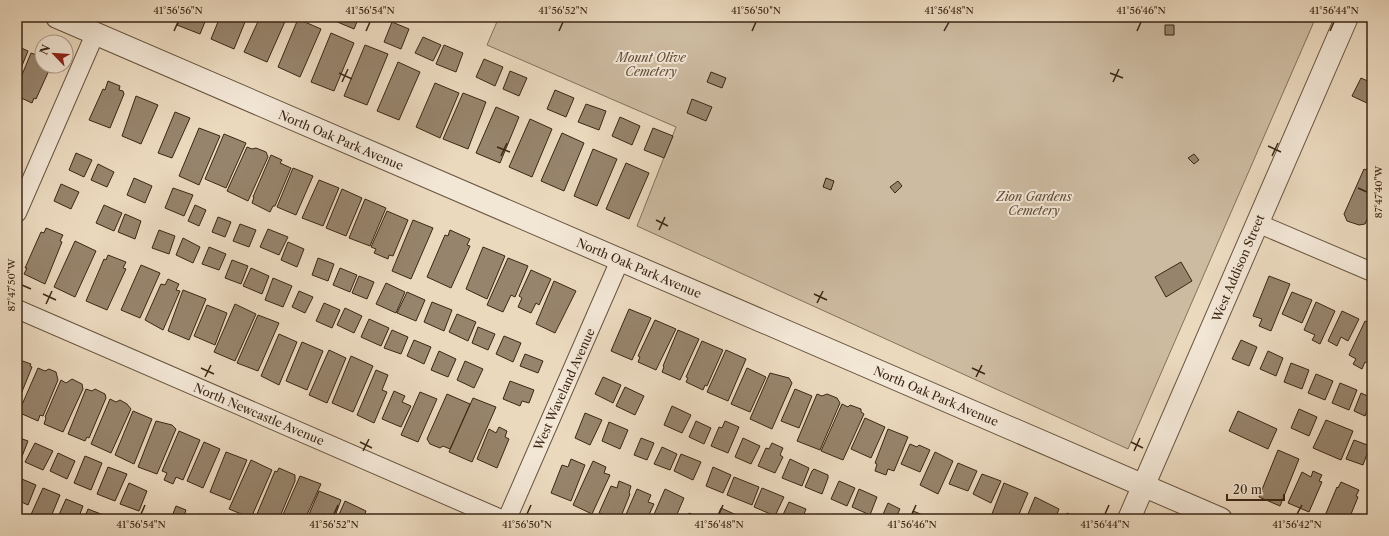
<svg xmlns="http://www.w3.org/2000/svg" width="1389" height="536" viewBox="0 0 1389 536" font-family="'Libre Caslon Text',serif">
<rect width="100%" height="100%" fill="#ebd9be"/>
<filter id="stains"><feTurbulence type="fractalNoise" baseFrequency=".005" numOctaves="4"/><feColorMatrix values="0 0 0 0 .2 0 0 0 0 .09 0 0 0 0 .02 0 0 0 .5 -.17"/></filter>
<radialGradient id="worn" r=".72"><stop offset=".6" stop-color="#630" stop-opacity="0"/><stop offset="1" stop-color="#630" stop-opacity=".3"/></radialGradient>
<path fill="#cdbba1" stroke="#84715a" d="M499,17H1316L1128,449L637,226L676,127L487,45Z"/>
<path fill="#97846c" stroke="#3b2714" d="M181,17H207L200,34L177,25Z
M220,17H247L234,49L211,39Z
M260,17H287L267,62L244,52Z
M322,17H334L332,21Z
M337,17H359L354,29L335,21Z
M298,19L321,29L300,77L278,67Z
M392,22L409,29L401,49L384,42Z
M1165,25H1174V35H1165Z
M331,33L354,43L334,91L311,82Z
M423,37L441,45L433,61L415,53Z
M365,45L388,54L367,105L344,96Z
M444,45L463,53L456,72L436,64Z
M17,46L28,51L17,78Z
M31,53L42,57V66H51L36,99L34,98L32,103L17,96V87Z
M484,59L503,67L495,86L476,77Z
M398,62L420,72L399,120L377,111Z
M510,71L527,78L519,96L503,89Z
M711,72L726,78L722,88L707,82Z
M1361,78L1372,83V98L1369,104L1352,96Z
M108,81L120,86L119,90L123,91L124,94L110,128L89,120L103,89L105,90Z
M435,83L459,93L440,138L416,127Z
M555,90L574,98L566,117L547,109Z
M463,93L486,102L468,149L443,139Z
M136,96L158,105L141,144L122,136Z
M692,99L712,107L706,121L687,113Z
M586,104L606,111L599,130L578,122Z
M496,107L519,117L500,163L476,153Z
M175,112L190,118L172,158L158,153Z
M620,117L640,126L632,145L612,136Z
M530,119L552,129L532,177L509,167Z
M199,128L220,136L199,185L179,176Z
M653,128L673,136L664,158L644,150Z
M17,130L22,132L17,142Z
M562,133L584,143L564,191L541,181Z
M224,134L246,143L226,188L205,179Z
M247,147L252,149L256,148L266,152L268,157L248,201L227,191Z
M593,149L617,159L597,206L574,196Z
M76,153L92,160L84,177L69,170Z
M1194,154L1199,160L1194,164L1188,158Z
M271,155L282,160L280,163L291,168L275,206H273L270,212L252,203L254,197H253Z
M626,163L649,173L629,219L606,209Z
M98,164L114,172L107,187L91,180Z
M1369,165L1372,166V208L1365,224L1359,225L1347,221L1344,214L1364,169L1366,170Z
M293,168L313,176L296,215L277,207Z
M134,178L152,186L145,203L127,195Z
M826,178L834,181L831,190L823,187Z
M319,180L339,188L323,226L302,218Z
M898,181L902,186L895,193L890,187Z
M61,184L79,192L71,209L54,201Z
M173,188L193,195L184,216L165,208Z
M342,189L362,198L346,236L326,228Z
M365,199L386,208L370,246L349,238Z
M104,205L122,213L114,231L96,223Z
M195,205L206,210L199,226L188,221Z
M387,211L408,220L393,256L389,255L388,259L374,253L376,249L371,247Z
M125,214L141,221L135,239L118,232Z
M218,217L231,222L225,237L212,232Z
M413,220L433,228L411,279L392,271Z
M240,224L256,230L249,247L233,241Z
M46,228L63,235L60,241L62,242L45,284L24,274L27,268H25L41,232L44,233Z
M268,229L288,237L279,255L260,247Z
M159,230L175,236L169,254L152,248Z
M450,230L470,239L467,245L470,246L451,288L427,277L445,235L448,236Z
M183,238L200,247L193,263L176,255Z
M75,241L96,251L75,297L54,287Z
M288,242L304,249L297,267L281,260Z
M209,247L226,254L219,270L202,264Z
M483,247L505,256L487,299L466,289Z
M108,255L126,262L123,268L126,269L107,310L86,301L104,259L106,260Z
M318,258L334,264L328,281L312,275Z
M508,258L528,266L515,297L511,295L503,312L487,305Z
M232,260L248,266L241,284L225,278Z
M1181,262L1192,281L1166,297L1155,277Z
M141,265L160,273L140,318L121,310Z
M251,268L269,276L262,294L243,286Z
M340,268L357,275L350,292L333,285Z
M531,270L551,279L539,305L536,303L531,313L518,307L522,298L519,296Z
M359,276L374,282L367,299L352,293Z
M1269,276L1290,284L1271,331L1259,326L1262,319L1253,316Z
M273,278L292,286L283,307L265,300Z
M168,279L179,284L176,290L180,291L163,330L145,320L161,284L165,285Z
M554,281L576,291L555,333L536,324Z
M386,283L405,292L396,313L376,304Z
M183,290L206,299L189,340L168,331Z
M299,291L313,297L305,313L292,307Z
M407,292L425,300L416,321L397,313Z
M1292,292L1312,300L1302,323L1282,314Z
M432,302L452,310L444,331L424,322Z
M1316,302L1335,311L1320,344L1312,340L1315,335L1304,330Z
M324,303L340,310L332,328L316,321Z
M235,304L256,314L235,361L214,352Z
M207,305L227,313L215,345L194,336Z
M345,308L362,316L354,333L337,325Z
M629,309L651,318L632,360L611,351Z
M1342,311L1359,319L1348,341L1341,337L1337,346L1328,341Z
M457,314L476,322L468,341L449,332Z
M258,315L279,323L258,371L237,363Z
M369,319L389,328L381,346L361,337Z
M655,320L676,329L656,370L638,362L640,357L638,356Z
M1365,321L1372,324V359L1370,364L1365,362L1362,369L1353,364L1356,359L1349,355Z
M478,327L495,334L488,350L472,343Z
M392,330L408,337L401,354L384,348Z
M678,330L699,339L680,380L662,372L664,367L663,366Z
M279,334L297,342L279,385L261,376Z
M504,336L521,343L513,362L496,354Z
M414,340L431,347L424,364L407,356Z
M1241,340L1257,347L1249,366L1232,359Z
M702,341L723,350L707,386L705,385L703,390L686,382L688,378L686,377Z
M302,342L323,351L307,390L286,381Z
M329,350L346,358L327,403L309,395Z
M726,350L746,359L728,401L707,392Z
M439,351L456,359L448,377L431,370Z
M1268,351L1283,358L1276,376L1260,369Z
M525,354L543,361L538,373L520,366Z
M351,356L373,366L353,412L332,403Z
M17,359L31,364L30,366L32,367L17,404Z
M465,361L483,369L474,388L457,380Z
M1291,363L1309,370L1302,389L1284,382Z
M38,368L45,371L49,369L56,372L58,380L43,416L40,415L38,421L20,413L22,408L21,407Z
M747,368L766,377L750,412L731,404Z
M376,370L388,375L382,390L387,392L374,423L357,415Z
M770,373L789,378L792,383L772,429L750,419Z
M1316,374L1333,381L1325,400L1308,393Z
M603,377L621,385L613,403L595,394Z
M72,379L82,384L83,389L63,432L44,424L46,418L45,417L61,380L66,383Z
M510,381L534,390L529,403L522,401L520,406L503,399Z
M1340,383L1357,390L1349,410L1332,403Z
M625,387L644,396L635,415L616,406Z
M86,389L92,391L95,389L105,394L106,398L89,438L87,437L85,441L68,434Z
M795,389L812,396L799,428L781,421Z
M394,391L405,396L402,402L411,406L401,427L382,419Z
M420,392L437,399L418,442L401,435Z
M1361,393L1372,398L1365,416L1354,411Z
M447,394L470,404L450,449L443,446L440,448L430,444L427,439Z
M817,394L822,396L827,394L837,398L840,403L820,450L797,441Z
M473,398L496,407L472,462L449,452Z
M110,399L116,402L120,400L127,404L131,409L111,453L91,444Z
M842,404L848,407L850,405L861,409V412L864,414L843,460L821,451Z
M672,406L691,415L682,433L664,425Z
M1299,409L1317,417L1309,436L1291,428Z
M133,411L152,419L134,464L115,455Z
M1238,411L1277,429L1268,449L1229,431Z
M585,413L602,420L590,445L575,438Z
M865,418L885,427L871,458L851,449Z
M1326,420L1353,431L1341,460L1313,448Z
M156,421L172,425L176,429L157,474L138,467Z
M696,421L711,428L704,444L689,437Z
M725,421L739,427L728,453L711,446L719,427L722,428Z
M609,422L628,430L620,449L602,441Z
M499,427L507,431L505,437L509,439L497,468L477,459L489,429L496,433Z
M888,429L908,437L894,471L888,469L886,475L875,471L877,464L875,463Z
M179,431L200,440L183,480L176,477L173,484L164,480L167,473L162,471Z
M17,437L28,441L21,459L17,457Z
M641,438L654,443L647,460L634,455Z
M743,438L760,446L751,464L735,457Z
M1354,440L1370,446L1363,465L1346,459Z
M204,442L220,449L203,488L187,481Z
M35,443L53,451L43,470L25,462Z
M772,443L783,448L780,455L783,457L775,473L758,466L766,448L769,449Z
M910,444L917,447L919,445L930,450L920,472L901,464Z
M662,447L677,454L670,470L654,464Z
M1278,450L1299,459L1280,506L1259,497Z
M226,452L247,460L230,500L210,492Z
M935,452L953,461L938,494L920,485Z
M58,453L75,461L67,479L50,471Z
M681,454L701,462L693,480L674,471Z
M85,456L102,463L91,490L74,483Z
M571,459L585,465L571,501L551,493L562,465L568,467Z
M790,459L809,468L802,486L782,478Z
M251,460L272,470L251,518L229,509Z
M593,461L606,467L604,473L610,475L592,514L573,505Z
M958,463L977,471L968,491L949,484Z
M108,467L127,474L115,501L97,494Z
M713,467L731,475L723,493L706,486Z
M279,468L295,475V481L279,519H269L257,514L275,471L277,472Z
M814,469L828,475V478L822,494L805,487L812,471Z
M1313,471L1322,475L1319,481L1322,482L1309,512L1288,503L1302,472L1311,477Z
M982,474L1001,481L991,503L973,494Z
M300,476L321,484L305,519H281Z
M17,477L36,485L28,505L17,500Z
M734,477L759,487L752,505L727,495Z
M619,481L631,486L629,493L630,494L620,519H605L603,518L604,515L599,513L611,486L617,488Z
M839,481L855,488L847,506L831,499Z
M1341,482L1359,490L1356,496L1358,497L1349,519L1324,518L1337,487L1338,488Z
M129,483L147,491L139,511L120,504Z
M1004,483L1028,493L1017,519H990Z
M43,488L60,495L50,519H29Z
M762,488L784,497L775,516L754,507Z
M637,489L651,495L648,502L654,504L647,519H624Z
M665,489L684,498L675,519H652Z
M859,489L877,497L870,515L852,507Z
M319,491L341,500L334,519H307Z
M1035,497L1059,509L1055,519H1026Z
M66,499L83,506L78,519H63L58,517Z
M345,501L366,511L363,519H337Z
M789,502L806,509L802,519H781Z
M888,503L900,509L895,519H881Z
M1372,504V519H1365Z
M176,506L186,510L183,519H171Z
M721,508L743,518V519H716Z
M88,509L106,516L105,519H84Z
M913,511L928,517L927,519H910Z
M689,513L703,519H687Z
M1067,513L1080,519H1064Z
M199,514L209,519H197Z
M369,514L379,519H367Z
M822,515L832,519H820Z"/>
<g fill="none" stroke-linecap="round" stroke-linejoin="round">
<defs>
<path id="minor" d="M17,213L95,34
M1257,223L1372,272
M17,309L501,519
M507,519L620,260"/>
<path id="tertiary" d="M57,17L1221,519
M1129,519L1347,17"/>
</defs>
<use href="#minor" stroke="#67543e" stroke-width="20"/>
<use href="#tertiary" stroke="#67543e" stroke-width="24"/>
<use href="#minor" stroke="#f2e6d5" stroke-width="18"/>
<use href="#tertiary" stroke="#f2e6d5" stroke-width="22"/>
</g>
<path fill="none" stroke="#3b2714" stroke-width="1.5" d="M174,31L178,22M366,31L370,22M559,31L563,22M752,31L756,22M944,31L949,22M1137,31L1141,22M1330,31L1334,22M339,73L352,79M1110,73L1123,78M342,82L348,69M1113,82L1119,69M1268,146L1281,152M497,147L510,152M501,156L507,143M1272,156L1278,143M1358,188L1367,192M656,220L668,226M659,230L665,217M22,285L31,289M43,294L56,300M814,294L827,300M817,303L823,291M46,304L52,291M201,368L214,374M972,368L985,374M205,377L211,365M976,377L982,365M360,442L372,448M1131,442L1143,448M363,451L369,439M1134,451L1140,438M141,514L145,505M334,514L338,505M527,514L531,505M719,514L723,505M912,514L916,505M1105,514L1109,505M1297,514L1302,505"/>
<g text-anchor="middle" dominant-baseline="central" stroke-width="4" stroke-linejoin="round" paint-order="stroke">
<g font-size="12" font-style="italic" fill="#604c37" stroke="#f2e6d5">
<text x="651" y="57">Mount Olive<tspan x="651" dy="14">Cemetery</tspan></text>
<text x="1034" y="196">Zion Gardens<tspan x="1034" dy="14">Cemetery</tspan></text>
</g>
<g font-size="12" fill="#3b2714" stroke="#f2e6d5">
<text transform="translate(341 140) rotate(23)">North Oak Park Avenue</text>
<text transform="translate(639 268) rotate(23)">North Oak Park Avenue</text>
<text transform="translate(1238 268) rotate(-67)">West Addison Street</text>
<text transform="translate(564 389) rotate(-66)">West Waveland Avenue</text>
<text transform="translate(936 396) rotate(23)">North Oak Park Avenue</text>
<text transform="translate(259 414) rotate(23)">North Newcastle Avenue</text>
</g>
</g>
<rect width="1389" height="536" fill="none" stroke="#ebd9be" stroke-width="44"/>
<g transform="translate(54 54) rotate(295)"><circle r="19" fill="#f2e6d5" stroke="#a99a88"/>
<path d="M0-3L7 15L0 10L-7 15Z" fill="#8f2418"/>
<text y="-6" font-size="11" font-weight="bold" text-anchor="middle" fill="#3b2714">N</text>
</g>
<path d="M1227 494v6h57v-6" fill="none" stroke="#3b2714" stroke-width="2"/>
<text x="1233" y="494" font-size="12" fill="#3b2714" stroke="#f2e6d5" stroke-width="3" paint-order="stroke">20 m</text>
<rect x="22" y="22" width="1345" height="492" fill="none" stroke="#3b2714" stroke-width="1.5"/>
<g font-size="10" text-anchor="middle" fill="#3b2714">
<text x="178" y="14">41°56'56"N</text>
<text x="370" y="14">41°56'54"N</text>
<text x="563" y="14">41°56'52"N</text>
<text x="756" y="14">41°56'50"N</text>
<text x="949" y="14">41°56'48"N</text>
<text x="1141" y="14">41°56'46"N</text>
<text x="1334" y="14">41°56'44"N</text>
<text transform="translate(1378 192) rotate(-90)" y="4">87°47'40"W</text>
<text transform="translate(11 285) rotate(-90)" y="4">87°47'50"W</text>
<text x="141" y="528">41°56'54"N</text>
<text x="334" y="528">41°56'52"N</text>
<text x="527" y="528">41°56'50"N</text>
<text x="719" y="528">41°56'48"N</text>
<text x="912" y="528">41°56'46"N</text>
<text x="1105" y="528">41°56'44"N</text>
<text x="1297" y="528">41°56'42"N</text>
</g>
<rect width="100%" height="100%" filter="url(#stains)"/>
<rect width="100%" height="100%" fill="url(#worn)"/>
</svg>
